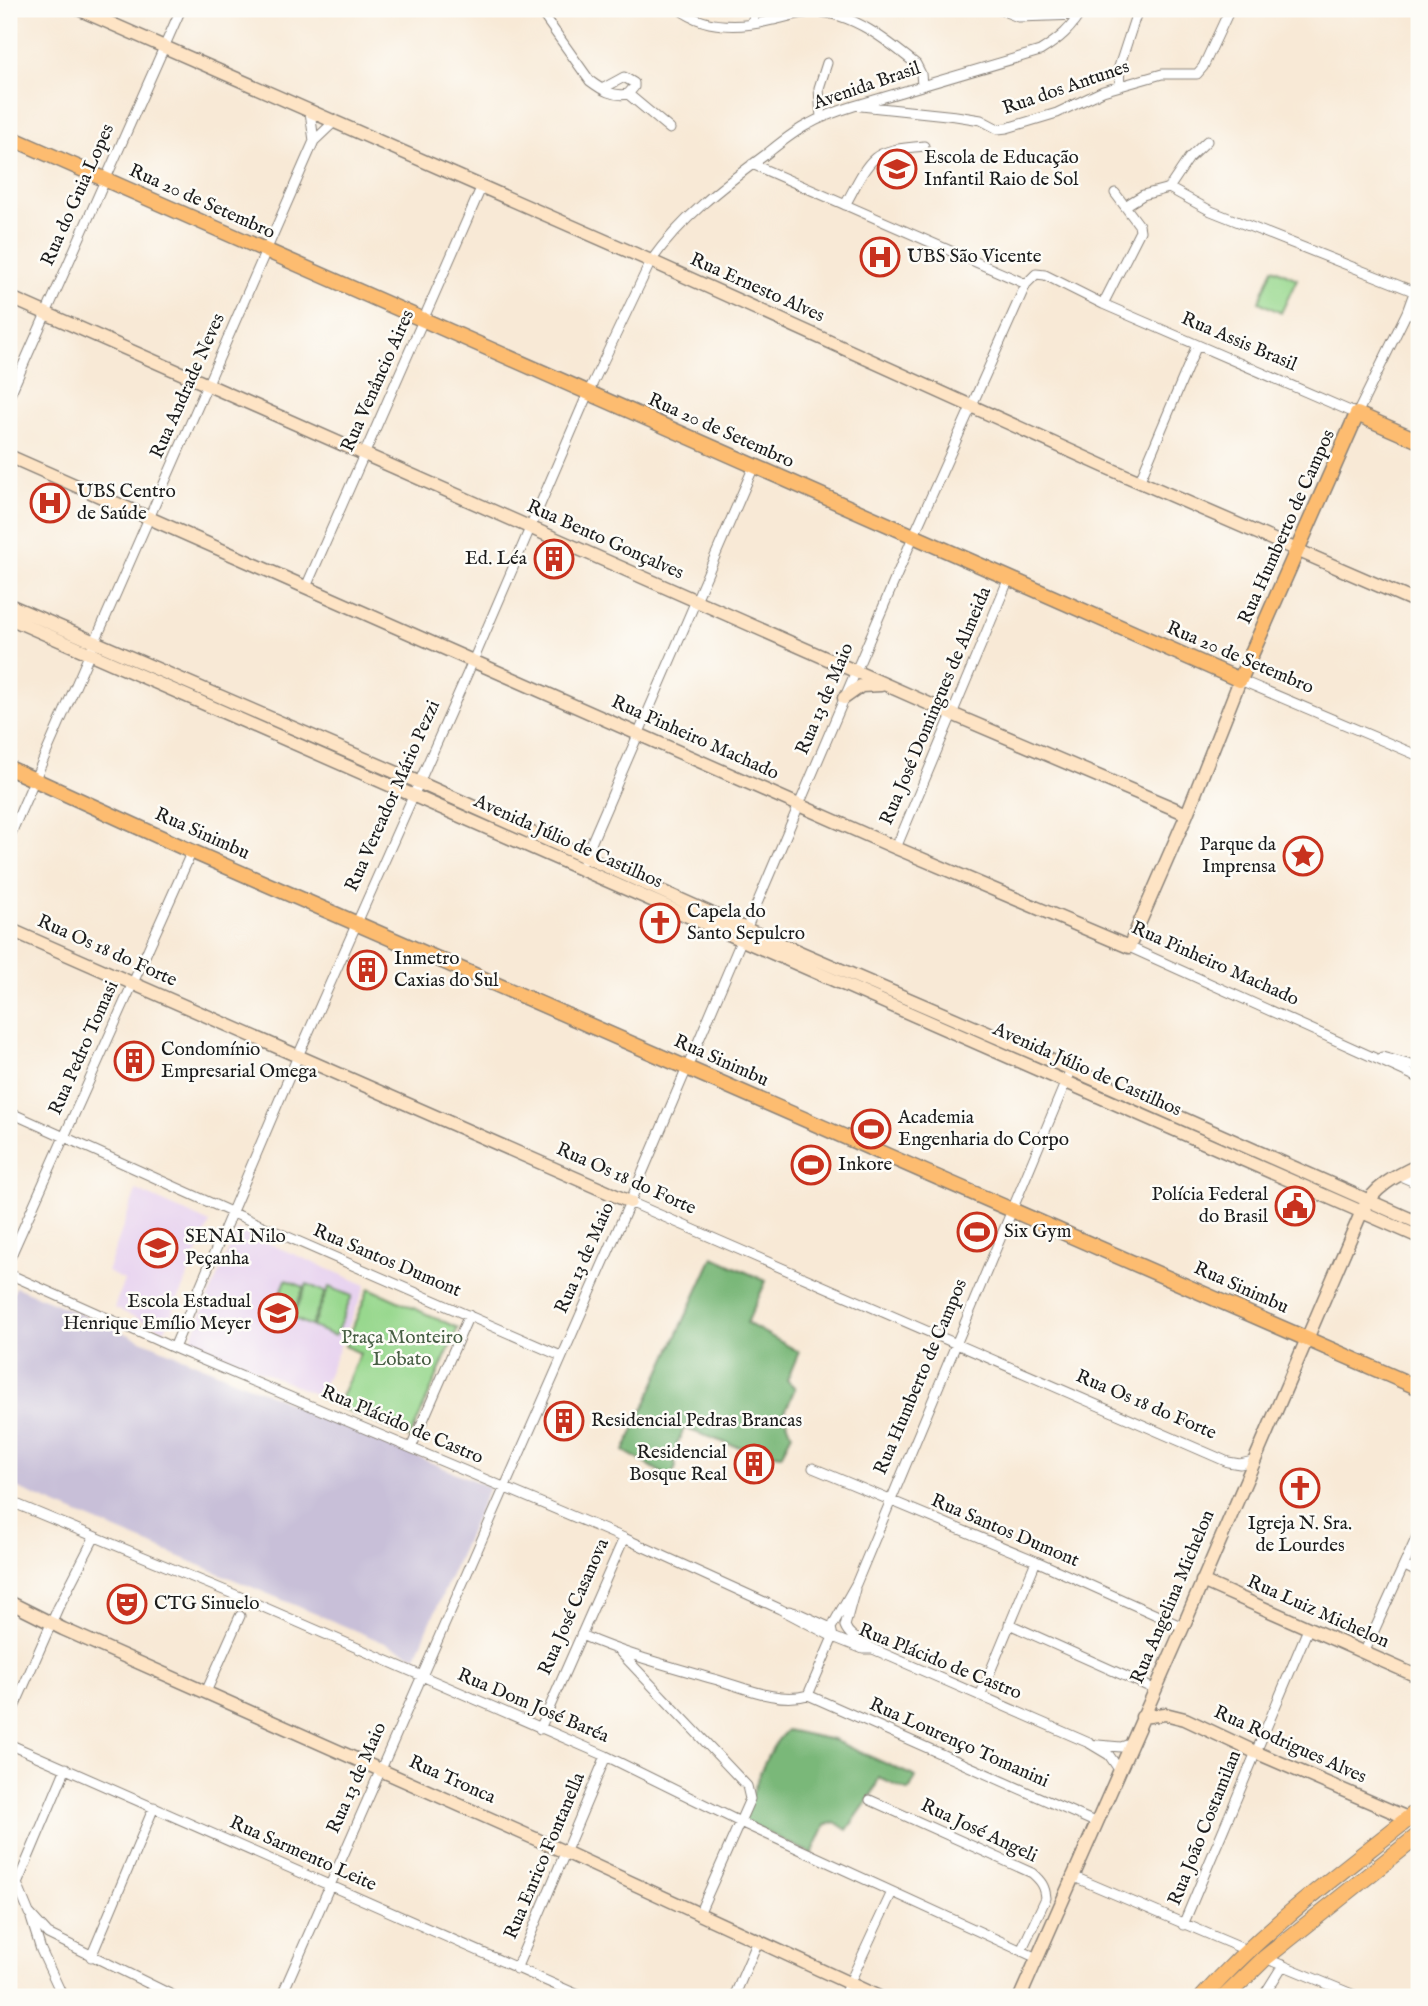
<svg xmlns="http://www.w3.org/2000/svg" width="1428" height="2006" viewBox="0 0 1428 2006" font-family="'IM FELL English',serif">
<rect width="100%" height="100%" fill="#fdfcf7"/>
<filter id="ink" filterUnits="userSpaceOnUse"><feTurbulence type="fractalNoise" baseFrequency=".0143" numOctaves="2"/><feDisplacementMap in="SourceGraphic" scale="14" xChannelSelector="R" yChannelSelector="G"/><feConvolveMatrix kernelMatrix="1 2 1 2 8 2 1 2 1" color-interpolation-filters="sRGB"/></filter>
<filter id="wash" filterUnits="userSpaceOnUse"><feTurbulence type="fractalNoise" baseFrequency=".00686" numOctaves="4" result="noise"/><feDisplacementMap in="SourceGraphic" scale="28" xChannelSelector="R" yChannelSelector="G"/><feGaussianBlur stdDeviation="1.57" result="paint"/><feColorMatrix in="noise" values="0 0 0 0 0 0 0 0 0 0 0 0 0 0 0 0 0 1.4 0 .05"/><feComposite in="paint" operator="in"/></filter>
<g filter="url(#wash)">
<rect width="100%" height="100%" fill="#f8e9d6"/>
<path fill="#e7d2ef" d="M136,1190L210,1223L165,1330L114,1308L124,1280L107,1272Z
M237,1230L366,1285L319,1396L190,1341Z"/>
<path fill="#c8bfd8" d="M16,1287L489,1487L416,1656L9,1485V1303Z"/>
<path fill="#98d88e" stroke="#5a7a55" stroke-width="2" d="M1273,268L1297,279L1281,313L1259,302Z
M286,1280L304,1287L291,1318L273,1311Z
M307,1284L325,1292L311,1326L293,1318Z
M329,1287L352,1296L335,1336L312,1327Z
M369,1288L458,1328L410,1438L337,1406L360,1353L345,1346Z"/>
<path fill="#7ab879" stroke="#4b6a4a" stroke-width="2" d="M713,1257L766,1281L747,1323L799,1352L787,1380L795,1388L784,1414L792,1434L781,1455L731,1445L684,1428L673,1454L676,1467L671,1478L624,1451Z
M787,1730L833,1740L916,1777L909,1791L879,1778L871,1796L847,1830L835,1822L825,1825L812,1854L742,1821C756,1790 761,1755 787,1730Z"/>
</g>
<g filter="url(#ink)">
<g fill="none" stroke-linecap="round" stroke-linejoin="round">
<defs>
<path id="street" d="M539,9L590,81C602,90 613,97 628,94L634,87V83L624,77L602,89
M679,9C705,29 741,28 773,20C787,17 801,12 815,12C852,12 889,42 916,64L921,74L922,85
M998,9L1018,17L1079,15
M751,24L757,9
M1120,86L1119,67L1138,9
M628,94L670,129
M861,106L956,116L981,120L998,129L1007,128L1057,113L1103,91L1162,74H1197L1203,67L1230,9
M821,118L819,88L827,63
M314,141L334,122
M752,164L1026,284
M1169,188L1211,211L1418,293
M845,205C854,190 862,169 875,158C887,148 909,148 924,146
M1125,206L1143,195L1169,188L1189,158L1207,141
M1103,304L1140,231L1139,225L1115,193
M1407,312L1419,317
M9,397L181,9
M1140,480L1197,345
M306,587L481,188
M1240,680L1419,756
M9,838L314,141L310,112
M896,848L1009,578
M584,860L754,466
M1129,947L1419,1078
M1382,1057L1419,1067
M9,1112L233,1213L561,1356
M1398,1175L1419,1184
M630,1202L1228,1462L1240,1464L1253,1461
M9,1260L192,851
M9,1274L174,1348L624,1538L780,1609L833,1637L863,1649H873L1089,1743L1109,1755L1120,1771
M174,1348L298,1056L473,661L588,393L651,261C681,218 723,186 765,155C779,144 793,132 809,124C823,116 838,111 854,106L1040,51C1058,40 1073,28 1082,9
M411,1448L469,1315
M813,1468L1036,1561L1183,1627
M9,1501L238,1596L606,1756L740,1822L1037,1958
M1405,1566L1419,1573
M855,1589L845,1626C850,1639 864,1641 873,1649
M789,1611L800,1614L831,1628
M1009,1624L1154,1689
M581,1635C624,1654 669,1666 714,1679C743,1687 778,1704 808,1695
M621,1653L747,1786L750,1799L699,1914
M1364,1653L1419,1532
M206,1692L240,1616
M808,1695L833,1637L831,1628L856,1584L1071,1069
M808,1695L1097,1823
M980,1696L1036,1561
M9,1719L58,1608L94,1538
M540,1729L624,1538
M9,1744L583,1997
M1098,1745L1121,1747L1130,1744
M870,1800L1032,1873C1041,1881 1045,1886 1046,1898L1021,1951
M9,1864L29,1913L48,1934L176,1997
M1072,1876L1246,1950
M9,1888L17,1884L66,1768
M31,1918L41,1950L63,1997
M1183,1925L1308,1629
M91,1957L154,1807
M1265,1958L1359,1997
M516,1969L606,1756
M281,1997L630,1202L913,537L1026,284L1036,274L1045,275L1103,304L1357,414L1407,312L1419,279
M734,1997L758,1941
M843,1997L892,1892
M1263,1997L1283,1965"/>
<path id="secondary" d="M78,9L651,261L1108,468L1419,603
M9,297L952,714L1187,814
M9,456L896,848L1129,947L1187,814L1240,680
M9,605L418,782L746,929L1071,1069L1419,1223
M9,618L1419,1237
M844,698L861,686L881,685
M9,929L630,1202
M1202,1581L1419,1677
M9,1602L63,1629L565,1852L879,1997
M1142,1717L1165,1714L1185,1719L1255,1752L1419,1823
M1020,1997L1183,1627L1362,1211C1374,1187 1395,1176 1419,1165"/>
<path id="primary" d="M9,137L1240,680L1357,414L1419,441
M9,768L184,848L1419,1388"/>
<path id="highway" d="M1203,1997C1269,1923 1342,1872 1419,1810
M1225,1997L1265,1958L1419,1835"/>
</defs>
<use href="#street" stroke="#8a8279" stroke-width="11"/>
<use href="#secondary" stroke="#8a8279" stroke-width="15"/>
<use href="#primary" stroke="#8a8279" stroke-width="17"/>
<use href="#highway" stroke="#8a8279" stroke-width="18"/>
<use href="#street" stroke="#fff" stroke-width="9"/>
<use href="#secondary" stroke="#fee4c5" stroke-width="12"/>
<use href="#primary" stroke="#fdbc6f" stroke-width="14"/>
<use href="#highway" stroke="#fdbc6f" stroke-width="16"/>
</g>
</g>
<defs>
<symbol id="school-ring" viewBox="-11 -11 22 22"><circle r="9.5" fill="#fdfcf7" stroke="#c8321e" stroke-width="1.5"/><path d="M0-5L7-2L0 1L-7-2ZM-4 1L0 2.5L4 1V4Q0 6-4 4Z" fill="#c8321e"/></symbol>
<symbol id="hospital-ring" viewBox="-11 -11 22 22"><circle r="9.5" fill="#fdfcf7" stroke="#c8321e" stroke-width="1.5"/><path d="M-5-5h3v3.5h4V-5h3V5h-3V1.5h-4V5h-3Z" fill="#c8321e"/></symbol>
<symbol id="building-ring" viewBox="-11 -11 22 22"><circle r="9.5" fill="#fdfcf7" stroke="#c8321e" stroke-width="1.5"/><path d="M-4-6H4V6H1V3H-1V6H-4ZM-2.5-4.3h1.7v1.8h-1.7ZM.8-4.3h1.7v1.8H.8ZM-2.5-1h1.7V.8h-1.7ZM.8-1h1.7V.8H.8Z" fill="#c8321e"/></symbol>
<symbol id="sight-ring" viewBox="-11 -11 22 22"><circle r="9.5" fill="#fdfcf7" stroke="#c8321e" stroke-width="1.5"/><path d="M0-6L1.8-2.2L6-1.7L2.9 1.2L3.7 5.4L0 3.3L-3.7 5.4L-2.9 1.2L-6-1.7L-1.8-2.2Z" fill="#c8321e"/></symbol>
<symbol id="church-ring" viewBox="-11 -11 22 22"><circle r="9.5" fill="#fdfcf7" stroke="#c8321e" stroke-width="1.5"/><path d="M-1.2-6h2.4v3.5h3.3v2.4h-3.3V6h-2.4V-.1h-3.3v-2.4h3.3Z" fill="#c8321e"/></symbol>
<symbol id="stadium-ring" viewBox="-11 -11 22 22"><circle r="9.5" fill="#fdfcf7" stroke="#c8321e" stroke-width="1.5"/><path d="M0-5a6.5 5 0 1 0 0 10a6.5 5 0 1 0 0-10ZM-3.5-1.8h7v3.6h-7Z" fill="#c8321e"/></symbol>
<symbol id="civic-ring" viewBox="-11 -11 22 22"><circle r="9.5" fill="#fdfcf7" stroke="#c8321e" stroke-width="1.5"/><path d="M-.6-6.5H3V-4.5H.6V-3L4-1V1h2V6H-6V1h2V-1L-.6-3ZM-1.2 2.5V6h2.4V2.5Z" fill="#c8321e"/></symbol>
<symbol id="university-ring" viewBox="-11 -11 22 22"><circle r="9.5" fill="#fdfcf7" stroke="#c8321e" stroke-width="1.5"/><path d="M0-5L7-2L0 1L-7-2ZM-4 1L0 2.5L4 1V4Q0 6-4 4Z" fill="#c8321e"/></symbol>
<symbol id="theatre-ring" viewBox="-11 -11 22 22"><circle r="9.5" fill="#fdfcf7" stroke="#c8321e" stroke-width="1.5"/><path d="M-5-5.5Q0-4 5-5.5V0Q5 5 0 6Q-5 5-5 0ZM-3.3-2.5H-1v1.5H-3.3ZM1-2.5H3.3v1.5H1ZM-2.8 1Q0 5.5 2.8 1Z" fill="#c8321e"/></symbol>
</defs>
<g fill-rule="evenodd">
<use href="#school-ring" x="875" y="147" width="44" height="44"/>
<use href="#hospital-ring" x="858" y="235" width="44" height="44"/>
<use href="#hospital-ring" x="28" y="481" width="44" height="44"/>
<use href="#building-ring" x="532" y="537" width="44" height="44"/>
<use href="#sight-ring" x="1281" y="834" width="44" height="44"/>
<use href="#church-ring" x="638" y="901" width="44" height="44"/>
<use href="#building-ring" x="345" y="948" width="44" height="44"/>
<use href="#building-ring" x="112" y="1039" width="44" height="44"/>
<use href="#stadium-ring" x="849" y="1107" width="44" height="44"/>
<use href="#stadium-ring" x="789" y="1143" width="44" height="44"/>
<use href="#civic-ring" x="1273" y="1184" width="44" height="44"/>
<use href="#stadium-ring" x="955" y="1210" width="44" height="44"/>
<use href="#university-ring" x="136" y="1226" width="44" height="44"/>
<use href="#school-ring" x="256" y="1291" width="44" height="44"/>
<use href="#building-ring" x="542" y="1399" width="44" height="44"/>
<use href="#building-ring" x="732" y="1442" width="44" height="44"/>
<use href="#church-ring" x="1278" y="1466" width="44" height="44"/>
<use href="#theatre-ring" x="105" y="1582" width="44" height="44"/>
</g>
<g text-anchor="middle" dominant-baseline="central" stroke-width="5" stroke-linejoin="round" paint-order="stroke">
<g font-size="19" fill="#1c1c1c" stroke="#fdfcf7">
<text transform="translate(867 86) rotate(-19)">Avenida Brasil</text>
<text transform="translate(1066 88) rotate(-19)">Rua dos Antunes</text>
<text transform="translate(78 195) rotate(-66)">Rua do Guia Lopes</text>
<text transform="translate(202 202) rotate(24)">Rua 20 de Setembro</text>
<text transform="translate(757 288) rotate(24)">Rua Ernesto Alves</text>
<text transform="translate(1239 342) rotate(23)">Rua Assis Brasil</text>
<text transform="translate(378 381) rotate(-66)">Rua Venâncio Aires</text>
<text transform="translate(188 386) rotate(-66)">Rua Andrade Neves</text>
<text transform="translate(721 431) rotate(24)">Rua 20 de Setembro</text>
<text transform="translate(1287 527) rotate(-66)">Rua Humberto de Campos</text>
<text transform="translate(605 540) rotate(24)">Rua Bento Gonçalves</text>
<text transform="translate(1240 658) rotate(23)">Rua 20 de Setembro</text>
<text transform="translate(825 699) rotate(-67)">Rua 13 de Maio</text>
<text transform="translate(936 706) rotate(-67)">Rua José Domingues de Almeida</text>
<text transform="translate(695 738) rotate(24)">Rua Pinheiro Machado</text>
<text transform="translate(393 796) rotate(-66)">Rua Vereador Mário Pezzi</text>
<text transform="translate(202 834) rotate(24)">Rua Sinimbu</text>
<text transform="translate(568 842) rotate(24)">Avenida Júlio de Castilhos</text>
<text transform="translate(107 951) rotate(24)">Rua Os 18 do Forte</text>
<text transform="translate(1215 964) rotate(24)">Rua Pinheiro Machado</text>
<text transform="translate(84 1048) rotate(-66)">Rua Pedro Tomasi</text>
<text transform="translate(721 1061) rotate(24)">Rua Sinimbu</text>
<text transform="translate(1087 1070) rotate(24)">Avenida Júlio de Castilhos</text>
<text transform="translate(626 1179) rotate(24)">Rua Os 18 do Forte</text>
<text transform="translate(585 1258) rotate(-66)">Rua 13 de Maio</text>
<text transform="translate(387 1261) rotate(23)">Rua Santos Dumont</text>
<text transform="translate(1241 1288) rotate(24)">Rua Sinimbu</text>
<text transform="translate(921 1377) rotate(-67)">Rua Humberto de Campos</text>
<text transform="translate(1146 1405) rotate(23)">Rua Os 18 do Forte</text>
<text transform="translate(402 1425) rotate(23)">Rua Plácido de Castro</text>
<text transform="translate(1005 1531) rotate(23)">Rua Santos Dumont</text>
<text transform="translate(1173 1597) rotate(-67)">Rua Angelina Michelon</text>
<text transform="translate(574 1607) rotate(-66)">Rua José Casanova</text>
<text transform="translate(1318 1612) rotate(24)">Rua Luiz Michelon</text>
<text transform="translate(940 1662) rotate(22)">Rua Plácido de Castro</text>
<text transform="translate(533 1706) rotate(23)">Rua Dom José Baréa</text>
<text transform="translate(959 1743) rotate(24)">Rua Lourenço Tomanini</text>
<text transform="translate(1290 1745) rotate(24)">Rua Rodrigues Alves</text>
<text transform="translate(357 1778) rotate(-66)">Rua 13 de Maio</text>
<text transform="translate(452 1780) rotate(24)">Rua Tronca</text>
<text transform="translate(1205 1828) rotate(-68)">Rua João Costamilan</text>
<text transform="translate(979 1831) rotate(25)">Rua José Angeli</text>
<text transform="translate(303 1854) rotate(24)">Rua Sarmento Leite</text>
<text transform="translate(545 1856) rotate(-67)">Rua Enrico Fontanella</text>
</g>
<g font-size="19" fill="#1c1c1c" stroke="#fdfcf7" text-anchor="start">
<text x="924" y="158">Escola de Educação<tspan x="924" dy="22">Infantil Raio de Sol</tspan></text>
<text x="907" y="257">UBS São Vicente</text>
<text x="77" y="492">UBS Centro<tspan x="77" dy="22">de Saúde</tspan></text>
<text x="527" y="559" text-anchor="end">Ed. Léa</text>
<text x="1276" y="845" text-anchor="end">Parque da<tspan x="1276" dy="22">Imprensa</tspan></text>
<text x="687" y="912">Capela do<tspan x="687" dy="22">Santo Sepulcro</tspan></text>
<text x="394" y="959">Inmetro<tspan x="394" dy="22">Caxias do Sul</tspan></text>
<text x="161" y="1050">Condomínio<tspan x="161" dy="22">Empresarial Omega</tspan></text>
<text x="898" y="1118">Academia<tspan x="898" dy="22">Engenharia do Corpo</tspan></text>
<text x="838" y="1165">Inkore</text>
<text x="1268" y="1195" text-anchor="end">Polícia Federal<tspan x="1268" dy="22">do Brasil</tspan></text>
<text x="1004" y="1232">Six Gym</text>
<text x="185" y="1237">SENAI Nilo<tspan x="185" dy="22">Peçanha</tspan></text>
<text x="251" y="1302" text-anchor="end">Escola Estadual<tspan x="251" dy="22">Henrique Emílio Meyer</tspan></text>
<text x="591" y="1421">Residencial Pedras Brancas</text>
<text x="727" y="1453" text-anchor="end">Residencial<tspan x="727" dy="22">Bosque Real</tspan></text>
<text x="1300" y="1524" text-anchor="middle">Igreja N. Sra.<tspan x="1300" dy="22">de Lourdes</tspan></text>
<text x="154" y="1604">CTG Sinuelo</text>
</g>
<g font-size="19" fill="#475e44" stroke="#fdfcf7">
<text x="402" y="1338">Praça Monteiro<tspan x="402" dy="22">Lobato</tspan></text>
</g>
</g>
<rect width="1428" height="2006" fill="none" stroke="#fdfcf7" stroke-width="35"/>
</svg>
